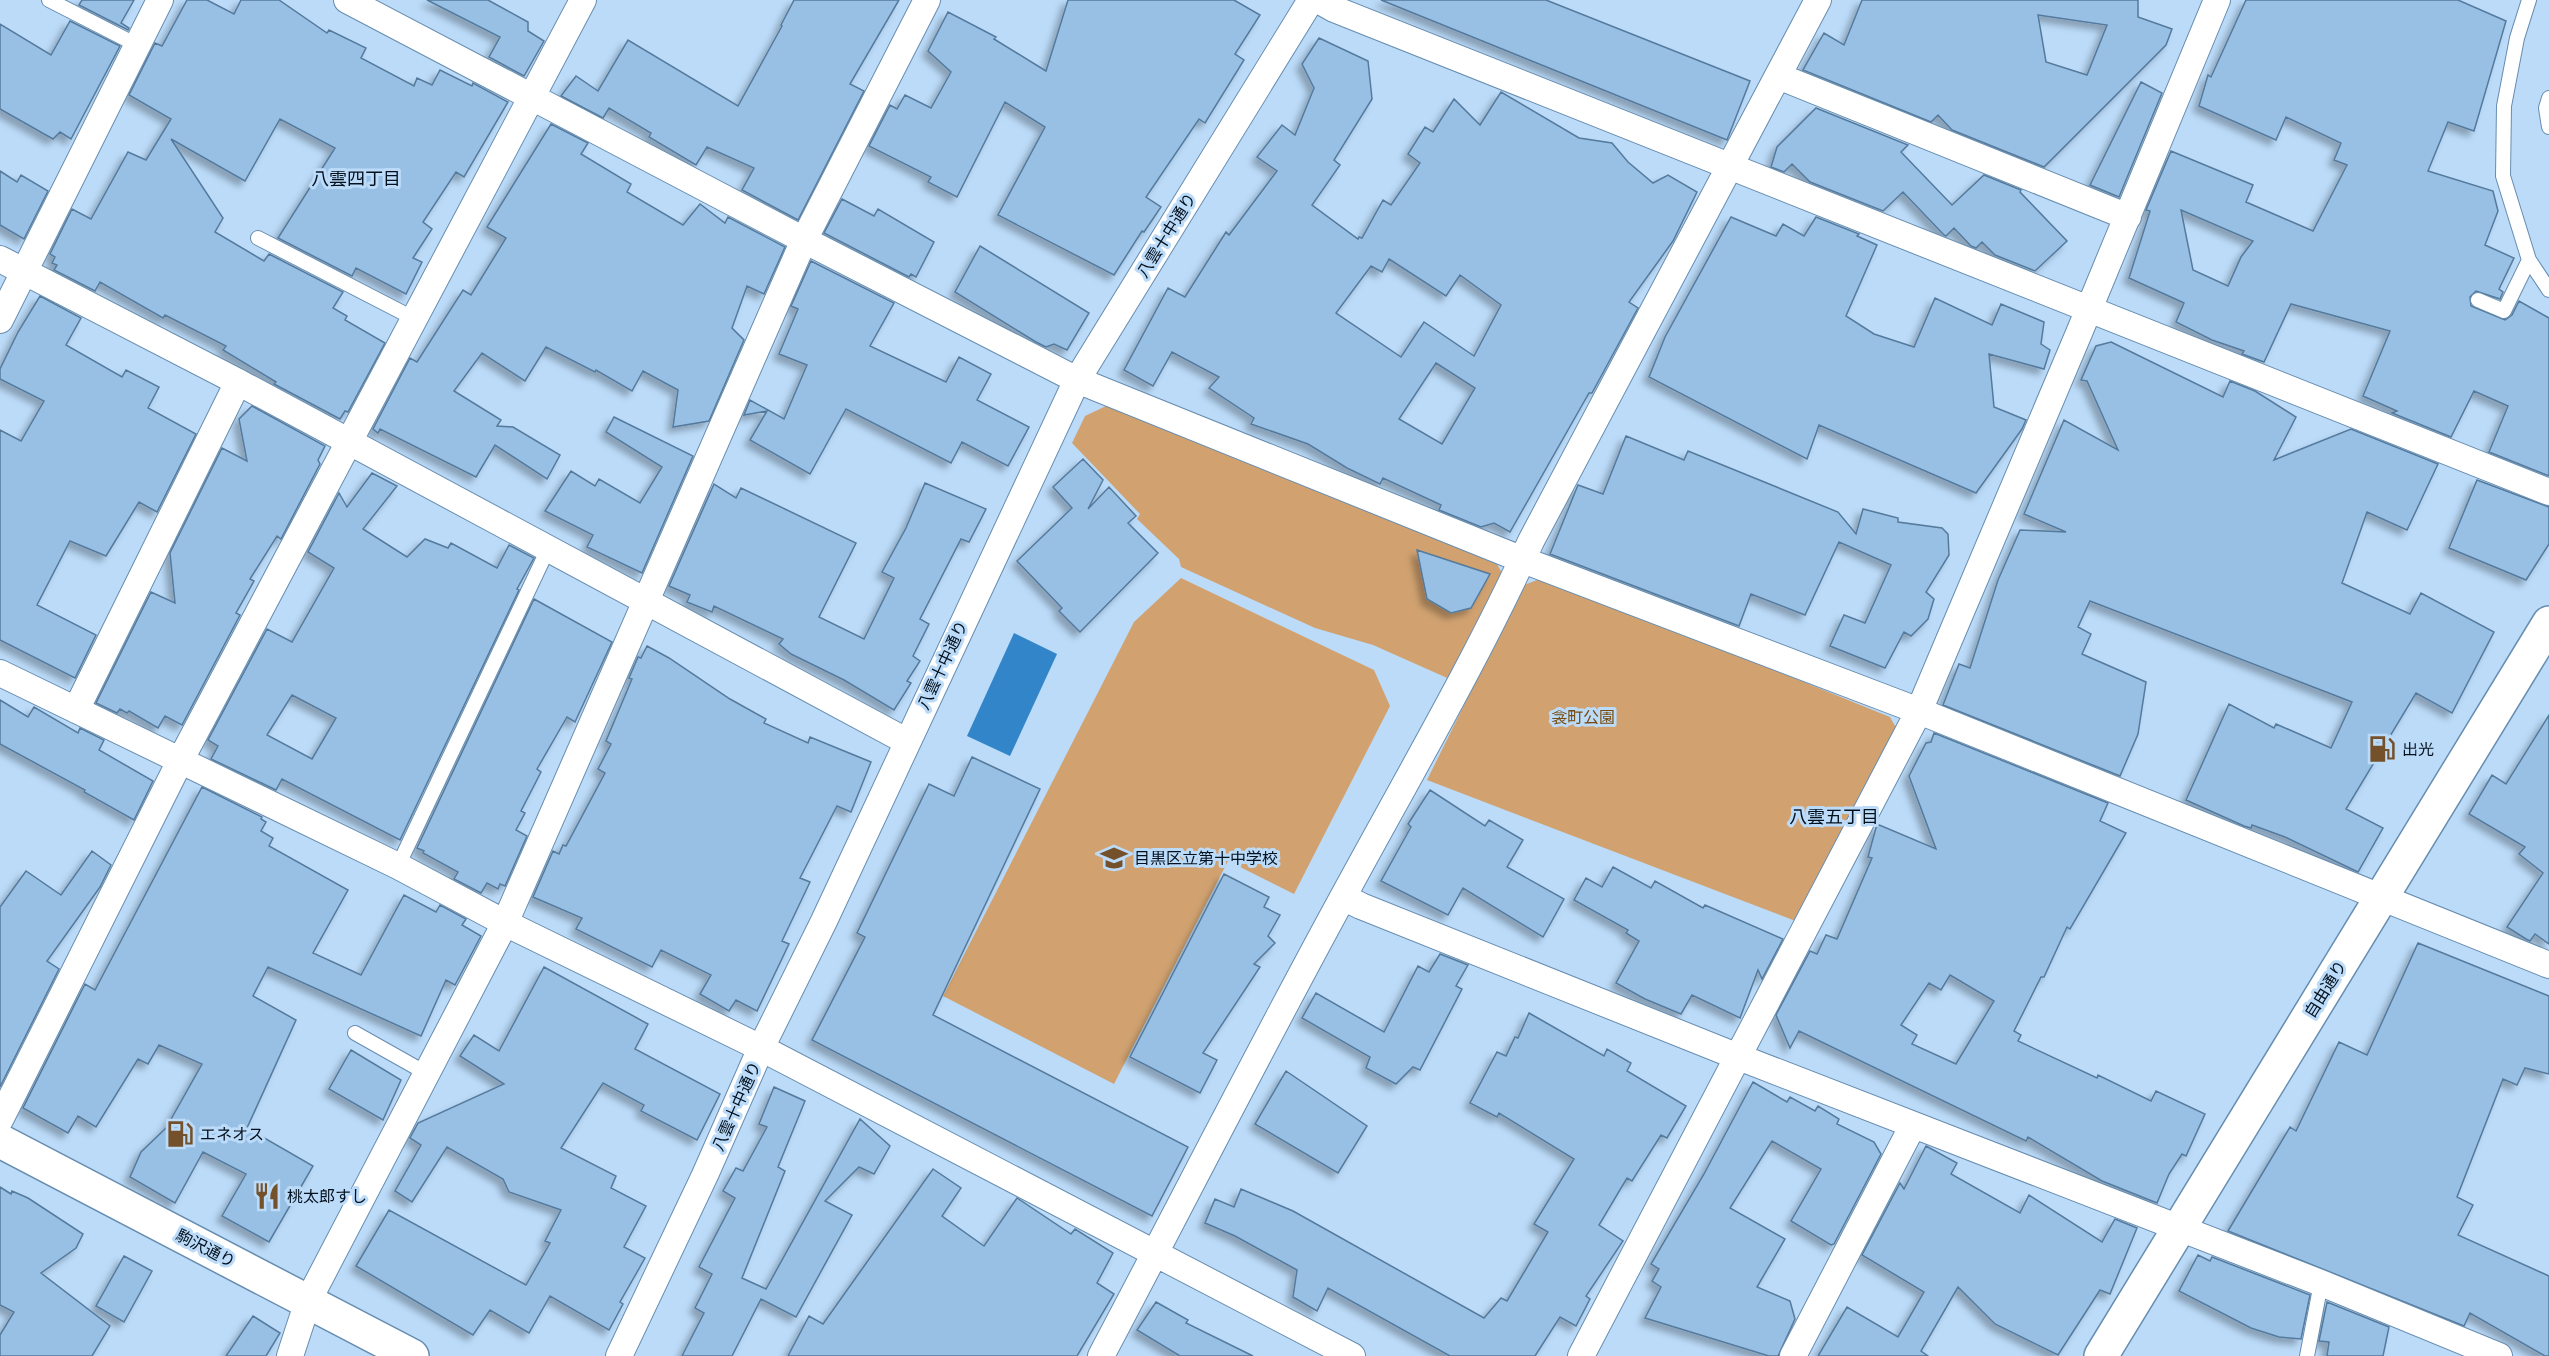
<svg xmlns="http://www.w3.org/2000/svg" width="2549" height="1356" viewBox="0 0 2549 1356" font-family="'Titillium Web','Noto Sans JP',sans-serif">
<defs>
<filter id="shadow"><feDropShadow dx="-5.5" dy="5.5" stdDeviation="3" flood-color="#0004"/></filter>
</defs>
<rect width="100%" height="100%" fill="#bbdbf9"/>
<path fill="#d1a270" d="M1106,406L1495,561L1504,576L1524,585L1545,577L1890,717L1899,733L1798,922L1427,780L1472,689L1373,645L1315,628L1181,567L1179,559L1137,519L1140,514L1072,443L1085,416Z
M1181,578L1374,670L1390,706L1294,894L1228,861L1114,1084L943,996L1134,622Z"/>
<path fill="#3285c8" d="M1014,633L1057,654L1010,756L967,736Z"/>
<path fill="#98c0e5" stroke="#547a9c" stroke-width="1.5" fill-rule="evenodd" filter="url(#shadow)" d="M82,0H134L121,23L129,28L128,30L79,5Z
M187,0H207L234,14L241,0H279L327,33L329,30L366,48L361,58L414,86L417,78L432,85L440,70L472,86L473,83L508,102L464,177L456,172L423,222L432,229L413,258L422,262L406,294L356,268L352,276L278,238L335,148L280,119L245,181L171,139L223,218L215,232L264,261L269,254L343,292L333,308L347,316L345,320L385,343L348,412L345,411L340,419L274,384L276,382L223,350L226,346L165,315L163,318L100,282L95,291L54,270L57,265L52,263L55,257L50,254L72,209L91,219L128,152L146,160L171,119L129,95L155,43L162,46Z
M427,0H488L528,22V31L544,41L524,76L489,57L500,37Z
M794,0H899L850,84L864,91L798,220L742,190L754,168L707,147L696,165L649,137L651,133L609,108L603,118L561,96L576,76L598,91L628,40L738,106L782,26L781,25Z
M1068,0H1234L1260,15L1235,54L1244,60L1205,123L1199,119L1146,197L1161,207L1144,232L1142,231L1114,275L998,215L1045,127L1005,102L957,197L928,182L931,177L869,146L890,105L897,109L905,95L931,108L951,72L928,51L948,12L996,37L994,39L1046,71Z
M1381,0H1546L1750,81L1727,140Z
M1862,0H2138V17L2172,29L2166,45L2044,167L1952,130L1938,115L1931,122L1803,70L1824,33L1844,45ZM2038,15L2107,25L2087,75L2046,62Z
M2246,0H2458L2506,21L2474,131L2448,122L2428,171L2493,191L2498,211L2485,245L2514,258L2499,289L2503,292L2500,299L2476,291L2470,297L2471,306L2505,320L2512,315L2519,301L2549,318V476L2489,452L2508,406L2474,391L2451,437L2392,413L2397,411L2363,396L2390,331L2291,304L2264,362L2242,354L2244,351L2212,340L2176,322L2184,303L2129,278L2150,211L2146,210L2171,151L2253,185L2246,202L2313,231L2347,165L2334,160L2341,143L2286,117L2276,140L2199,106L2208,75L2211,77ZM2181,210L2253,241L2241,257L2228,286L2193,270Z
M70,21L120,46L71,139L60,132L53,139L0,109V24L51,55Z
M1319,38L1368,61L1372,99L1334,160L1340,165L1312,205L1358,239L1359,237L1362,238L1383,200L1391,205L1420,163L1408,154L1425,127L1433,132L1454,99L1480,125L1501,92L1579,138L1612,143L1628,162L1653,183L1668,175L1697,192L1673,241L1629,302L1638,308L1592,393H1589L1510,532L1494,523L1481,527L1439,510L1441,505L1383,478L1380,484L1347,468L1308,444L1251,424L1254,418L1209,388L1219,377L1172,352L1153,386L1124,370L1168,288L1185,297L1226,232L1229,235L1277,171L1257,157L1282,125L1295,135L1314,88L1302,64ZM1389,259L1446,296L1460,275L1501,305L1474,356L1424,322L1401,357L1336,313L1371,266L1382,272ZM1436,363L1475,388L1442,444L1399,419Z
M2141,82L2162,93L2119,197L2090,185Z
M1816,108L1908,145L1901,152L1952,205L1984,175L2021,190L2020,192L2067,241L2035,271L1995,255L1982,242L1976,248L1971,246L1954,228L1946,236L1944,235L1903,192L1883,211L1810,182L1792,164L1784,172L1771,167L1777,147Z
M551,124L588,143L581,154L631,184L627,192L683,225L700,204L725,223L728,217L785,247L764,294L747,286L732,328L744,340L709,421L673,427L678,390L643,371L632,391L596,370L595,372L546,347L525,381L482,353L454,391L501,420L497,426L513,427L560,455L547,479L495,445L476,477L380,429L378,433L373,429L410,358L417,362L463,290L471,295L506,238L487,227Z
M0,171L17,182L21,175L48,191L24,239L0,225Z
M842,199L874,216L878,209L934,242L916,277L911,274L909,277L824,233Z
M1731,217L1776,236L1783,224L1804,236L1816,217L1859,234L1857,236L1877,245L1846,316L1874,334L1914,347L1935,298L1992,325L2001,304L2044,322L2041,344L2050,350L2044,369L1989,354L1994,407L2026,420L2022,429L1976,493L1819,425L1807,459L1649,377L1665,337Z
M980,246L1089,313L1067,350L1054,344L1046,347L1036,342L955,292Z
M811,261L894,303L870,346L946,382L959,357L991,374L977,400L1029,427L1008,466L962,442L951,463L846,409L810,474L750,440L767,411L744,415L750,400L784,419L807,365L779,354L798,309L791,306Z
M40,296L81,318L66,345L122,377L126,370L159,387L148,408L196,434L157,512L139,502L106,556L70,541L37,605L96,635L75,678L0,640V430L21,441L44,401L0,379V369L18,332Z
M2111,342L2223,397L2230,381L2255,391L2296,417L2274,460L2351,429L2438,464L2407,530L2367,512L2342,583L2410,614L2421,593L2494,632L2452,713L2416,693L2346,809L2383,828L2358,872L2285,837L2252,825L2251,828L2244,826L2186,800L2229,704L2274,728L2276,724L2331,748L2352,702L2090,601L2078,627L2091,634L2082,654L2146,682L2138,734L2120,776L1943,705L1959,664L1970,668L1998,580L2020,530L2066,532L2024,514L2064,420L2118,450L2087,381L2081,380L2096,346Z
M252,406L325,446L318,460L320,464L281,539L277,536L250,579L254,581L236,613L240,615L182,725L165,716L158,728L129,711L127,713L120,709L117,713L96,703L151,592L175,603L170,553L222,448L247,461L239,419Z
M614,417L693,456L642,573L587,547L593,535L545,511L571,471L595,486L599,479L640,503L662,467L606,432Z
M1626,436L1684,460L1688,451L1838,512L1856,534L1863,509L1898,518V522L1942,528L1948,534L1949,555L1926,592L1934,599L1928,619L1911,636L1904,632L1885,668L1830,646L1844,615L1865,623L1891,565L1839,542L1805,615L1751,594L1739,626L1550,554L1578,485L1603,494Z
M1083,459L1103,480L1088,509L1109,487L1136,516L1128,523L1158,553L1080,632L1059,611L1062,608L1017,561L1072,508L1053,487Z
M372,473L397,486L363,529L407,557L425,539L448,548L451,543L497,568L509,545L534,558L517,589L519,590L400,840L282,779L276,790L211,759L218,746L208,740L267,629L292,642L334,568L308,552L339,493L347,507ZM292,695L336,718L312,759L267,735Z
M2477,480L2549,507V544L2526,580L2449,548Z
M925,483L986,509L969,542L961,539L920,619L929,624L913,656L920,661L907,681L911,683L894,710L844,680L791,654L779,644L783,639L714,606L712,612L687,602L690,595L669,586L714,484L736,498L741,488L856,543L819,617L864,639L894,578L882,572L906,528Z
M1417,550L1490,574L1471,608L1451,613L1427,599Z
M534,599L612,642L575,722L567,717L537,769L541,772L521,811L525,813L516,830L527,836L505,886L500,884L498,889L487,883L481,893L454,879L458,872L423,853L424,851L417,848Z
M647,646L669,658L730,699L766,719L764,723L808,743L810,737L871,762L851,812L837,806L800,878L810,882L782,941L789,944L757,1011L736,1000L729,1011L700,994L711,975L661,950L652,967L576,929L582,918L533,897L553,851L559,854L563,845L566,846L605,773L598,769L611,744L606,741L632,679L629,678L638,657L641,658Z
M0,700L28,717L34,707L78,733L80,728L104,740L99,750L153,781L134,820L84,792L85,790L0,744Z
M2549,715V944L2535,934L2530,941L2526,939L2507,927L2543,873L2519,854L2525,847L2469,814L2492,775L2506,784Z
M1934,733L2108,803L2100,821L2126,833L2070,929L2067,927L2044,977H2041L2014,1031L2021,1035L2018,1041L2097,1078L2098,1075L2151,1101L2156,1091L2205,1114L2186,1156L2182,1154L2169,1174L2157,1203L2102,1181L2028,1137L2026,1141L1799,1031L1790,1048L1776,1015L1810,951L1817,954L1826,935L1837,939L1872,858L1868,857L1877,824L1936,849L1909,776L1926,743L1931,742ZM1950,975L1994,1001L1956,1064L1912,1044L1917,1035L1901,1025L1929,983L1941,990Z
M972,757L1040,789L933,1015L1188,1147L1152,1216L812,1040L865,937L857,933L929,784L954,796Z
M202,787L262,817L261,819L266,822L261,831L273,838L269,846L348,890L313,953L361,975L404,895L436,912L440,905L466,919L462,925L481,936L455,985L446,980L421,1036L268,967L253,996L296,1020L247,1128L313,1166L269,1242L222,1216L246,1174L203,1152L175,1203L130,1177L141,1152L166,1128L202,1064L159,1045L148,1064L138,1059L96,1127L78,1116L68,1133L23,1108L85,984L95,990Z
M1430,790L1485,826L1489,820L1523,840L1507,867L1564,899L1543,937L1463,888L1448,915L1381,881L1411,827L1408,824Z
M92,851L111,865L100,887L47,961L59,969L0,1087V907L26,871L61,895Z
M1613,867L1651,888L1655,881L1703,908L1705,905L1783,939L1762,979L1758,970L1740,1018L1692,995L1681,1014L1645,999L1616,983L1639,941L1626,933L1628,930L1574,900L1586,878L1602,887Z
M1224,874L1269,897L1264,907L1280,915L1268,936L1275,943L1254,964L1260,967L1203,1053L1217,1060L1200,1093L1130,1057Z
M2418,943L2549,996V1074L2525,1068L2517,1085L2503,1079L2457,1197L2473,1205L2458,1235L2549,1276V1356H2545L2470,1313L2464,1326L2228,1231L2290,1127L2296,1131L2339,1042L2367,1055Z
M1440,954L1468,965L1456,986L1462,989L1420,1070L1413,1067L1396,1084L1366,1068L1370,1057L1302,1018L1316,993L1384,1032L1418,966L1429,972Z
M544,967L648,1024L635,1049L720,1094L697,1140L641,1111L644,1105L603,1083L561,1148L616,1176L611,1188L646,1206L624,1247L645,1258L620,1302L623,1304L609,1330L550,1296L529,1333L490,1310L473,1335L356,1266L389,1210L526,1285L550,1243L545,1241L561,1210L509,1192L503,1179L447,1147L412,1202L395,1191L421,1145L410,1138L418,1123L504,1084L460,1056L474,1035L499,1051Z
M1529,1013L1604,1056L1607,1049L1631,1063L1627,1071L1686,1106L1667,1138L1661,1135L1632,1181L1627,1178L1599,1225L1623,1241L1586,1296L1590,1299L1576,1326L1560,1317L1535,1356H1450L1328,1288L1317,1311L1293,1297L1297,1270L1235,1236L1205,1223L1215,1199L1234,1207L1241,1189L1293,1211L1484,1318L1501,1298L1507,1301L1548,1232L1534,1224L1574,1159L1499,1113L1497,1117L1470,1103L1497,1052L1506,1056L1515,1037L1518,1038Z
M351,1050L401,1080L383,1120L329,1089Z
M1286,1071L1367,1126L1338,1173L1255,1124Z
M1753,1082L1787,1102L1790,1097L1815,1111L1818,1106L1839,1119L1837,1124L1874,1142L1881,1154L1834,1244L1831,1245L1791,1221L1821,1169L1772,1141L1730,1208L1785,1239L1757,1287L1790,1301L1795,1319L1778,1356H1769L1645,1318L1661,1287L1652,1281L1659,1269L1651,1264L1704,1174Z
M774,1087L805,1101L778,1167L785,1171L742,1278L766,1289L860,1119L890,1146L874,1174L859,1167L825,1201L852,1215L796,1317L761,1299L732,1356H682L704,1313L695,1308L712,1274L699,1267L735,1198L723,1191L736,1168L743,1171L767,1127L759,1124Z
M1926,1146L1957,1163L1951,1174L2020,1213L2029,1195L2102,1242L2115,1219L2137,1228L2110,1294L2100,1290L2058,1355L1995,1324L1958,1287L1921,1351L1928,1356H1818L1847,1307L1898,1337L1924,1292L1862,1255L1900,1183L1904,1189Z
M933,1169L961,1188L942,1216L984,1246L1017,1198L1071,1234L1075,1229L1113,1253L1097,1283L1114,1294L1077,1356H788L809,1316L823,1324Z
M0,1187L11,1194L12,1191L28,1198L83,1234L76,1248L41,1273L110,1326L92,1356H0V1335L14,1312L0,1305Z
M2198,1255L2210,1261L2212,1257L2310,1295L2301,1339L2279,1337L2251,1328L2179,1291Z
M124,1256L152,1271L124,1322L96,1306Z
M1156,1302L1188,1320L1186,1323L1253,1356H1180L1137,1330Z
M2327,1302L2389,1327L2383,1356H2327L2329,1342L2319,1341Z
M253,1316L280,1333L266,1356H226Z"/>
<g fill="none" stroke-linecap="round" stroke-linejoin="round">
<defs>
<path id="lane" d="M49,0L137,45
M2529,0L2517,38L2504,106L2503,176L2529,260L2549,290
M2549,98L2546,108L2549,127
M258,238L413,318
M2478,300L2504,311L2529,260
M398,866L548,549
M355,1033L426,1073
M2307,1356L2321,1283"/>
<path id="street" d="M347,0L804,240L1077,380L1523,560L1919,711L2549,965
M1318,0L1334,9L2549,492
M1778,76L2128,217
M0,259L238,382L906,741
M0,320L160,0
M0,673L398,866L505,923L761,1048L1352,1356
M76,710L238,382
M1343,897L1361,906L1736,1056L2321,1283L2499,1356
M0,1120L180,761L583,0
M290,1356L308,1301L505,923L804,240L927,0
M619,1356L705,1175L761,1048L824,921L1077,380L1311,0
M1101,1356C1182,1203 1260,1049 1343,897C1407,779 1475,663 1531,541L1818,0
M1581,1356L1919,711L2079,333L2217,0
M1793,1356L1913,1125"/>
<path id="secondary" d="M0,1141L412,1356
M2101,1356L2549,623"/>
</defs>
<use href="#lane" stroke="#678db0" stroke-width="16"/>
<use href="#street" stroke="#678db0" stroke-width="28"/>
<use href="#secondary" stroke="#678db0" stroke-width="36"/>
<use href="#lane" stroke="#fff" stroke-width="14"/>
<use href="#street" stroke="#fff" stroke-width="26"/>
<use href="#secondary" stroke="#fff" stroke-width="33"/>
</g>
<defs>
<symbol id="fuel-bare" viewBox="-9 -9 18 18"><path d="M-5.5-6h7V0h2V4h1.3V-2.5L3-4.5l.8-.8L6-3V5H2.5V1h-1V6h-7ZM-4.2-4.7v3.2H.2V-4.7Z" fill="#75512b" stroke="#bbdbf9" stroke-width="2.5" paint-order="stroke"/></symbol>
<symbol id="school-bare" viewBox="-9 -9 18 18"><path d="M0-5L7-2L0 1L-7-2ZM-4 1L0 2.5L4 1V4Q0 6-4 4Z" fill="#75512b" stroke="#bbdbf9" stroke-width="2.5" paint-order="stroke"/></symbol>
<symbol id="restaurant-bare" viewBox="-9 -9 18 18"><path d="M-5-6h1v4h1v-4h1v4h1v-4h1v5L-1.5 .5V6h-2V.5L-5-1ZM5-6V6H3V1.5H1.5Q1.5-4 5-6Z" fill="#75512b" stroke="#bbdbf9" stroke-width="2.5" paint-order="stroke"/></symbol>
</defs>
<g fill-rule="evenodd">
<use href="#fuel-bare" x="2363" y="730" width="38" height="38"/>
<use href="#school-bare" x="1095" y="839" width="38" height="38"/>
<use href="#fuel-bare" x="161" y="1115" width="38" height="38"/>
<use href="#restaurant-bare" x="248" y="1177" width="38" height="38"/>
</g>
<g text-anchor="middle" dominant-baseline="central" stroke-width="6" stroke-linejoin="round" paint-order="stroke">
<g font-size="16" fill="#03101d" stroke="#bbdbf9">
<text transform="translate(1166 235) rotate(-58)">八雲十中通り</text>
<text transform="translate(942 665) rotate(-65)">八雲十中通り</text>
<text transform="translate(2325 989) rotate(-58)">自由通り</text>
<text transform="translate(736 1106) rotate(-66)">八雲十中通り</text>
<text transform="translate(206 1248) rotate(27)">駒沢通り</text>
</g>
<g font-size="16" fill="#78490a" stroke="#bbdbf9">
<text x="1583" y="717">衾町公園</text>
</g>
<g font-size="16" fill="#03101d" stroke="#bbdbf9" text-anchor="start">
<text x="2402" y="749">出光</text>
<text x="1134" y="858">目黒区立第十中学校</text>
<text x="200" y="1134">エネオス</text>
<text x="287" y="1196">桃太郎すし</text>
</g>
<g font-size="18" fill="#03101d" stroke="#bbdbf9">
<text x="356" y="178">八雲四丁目</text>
<text x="1834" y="816">八雲五丁目</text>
</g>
</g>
</svg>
